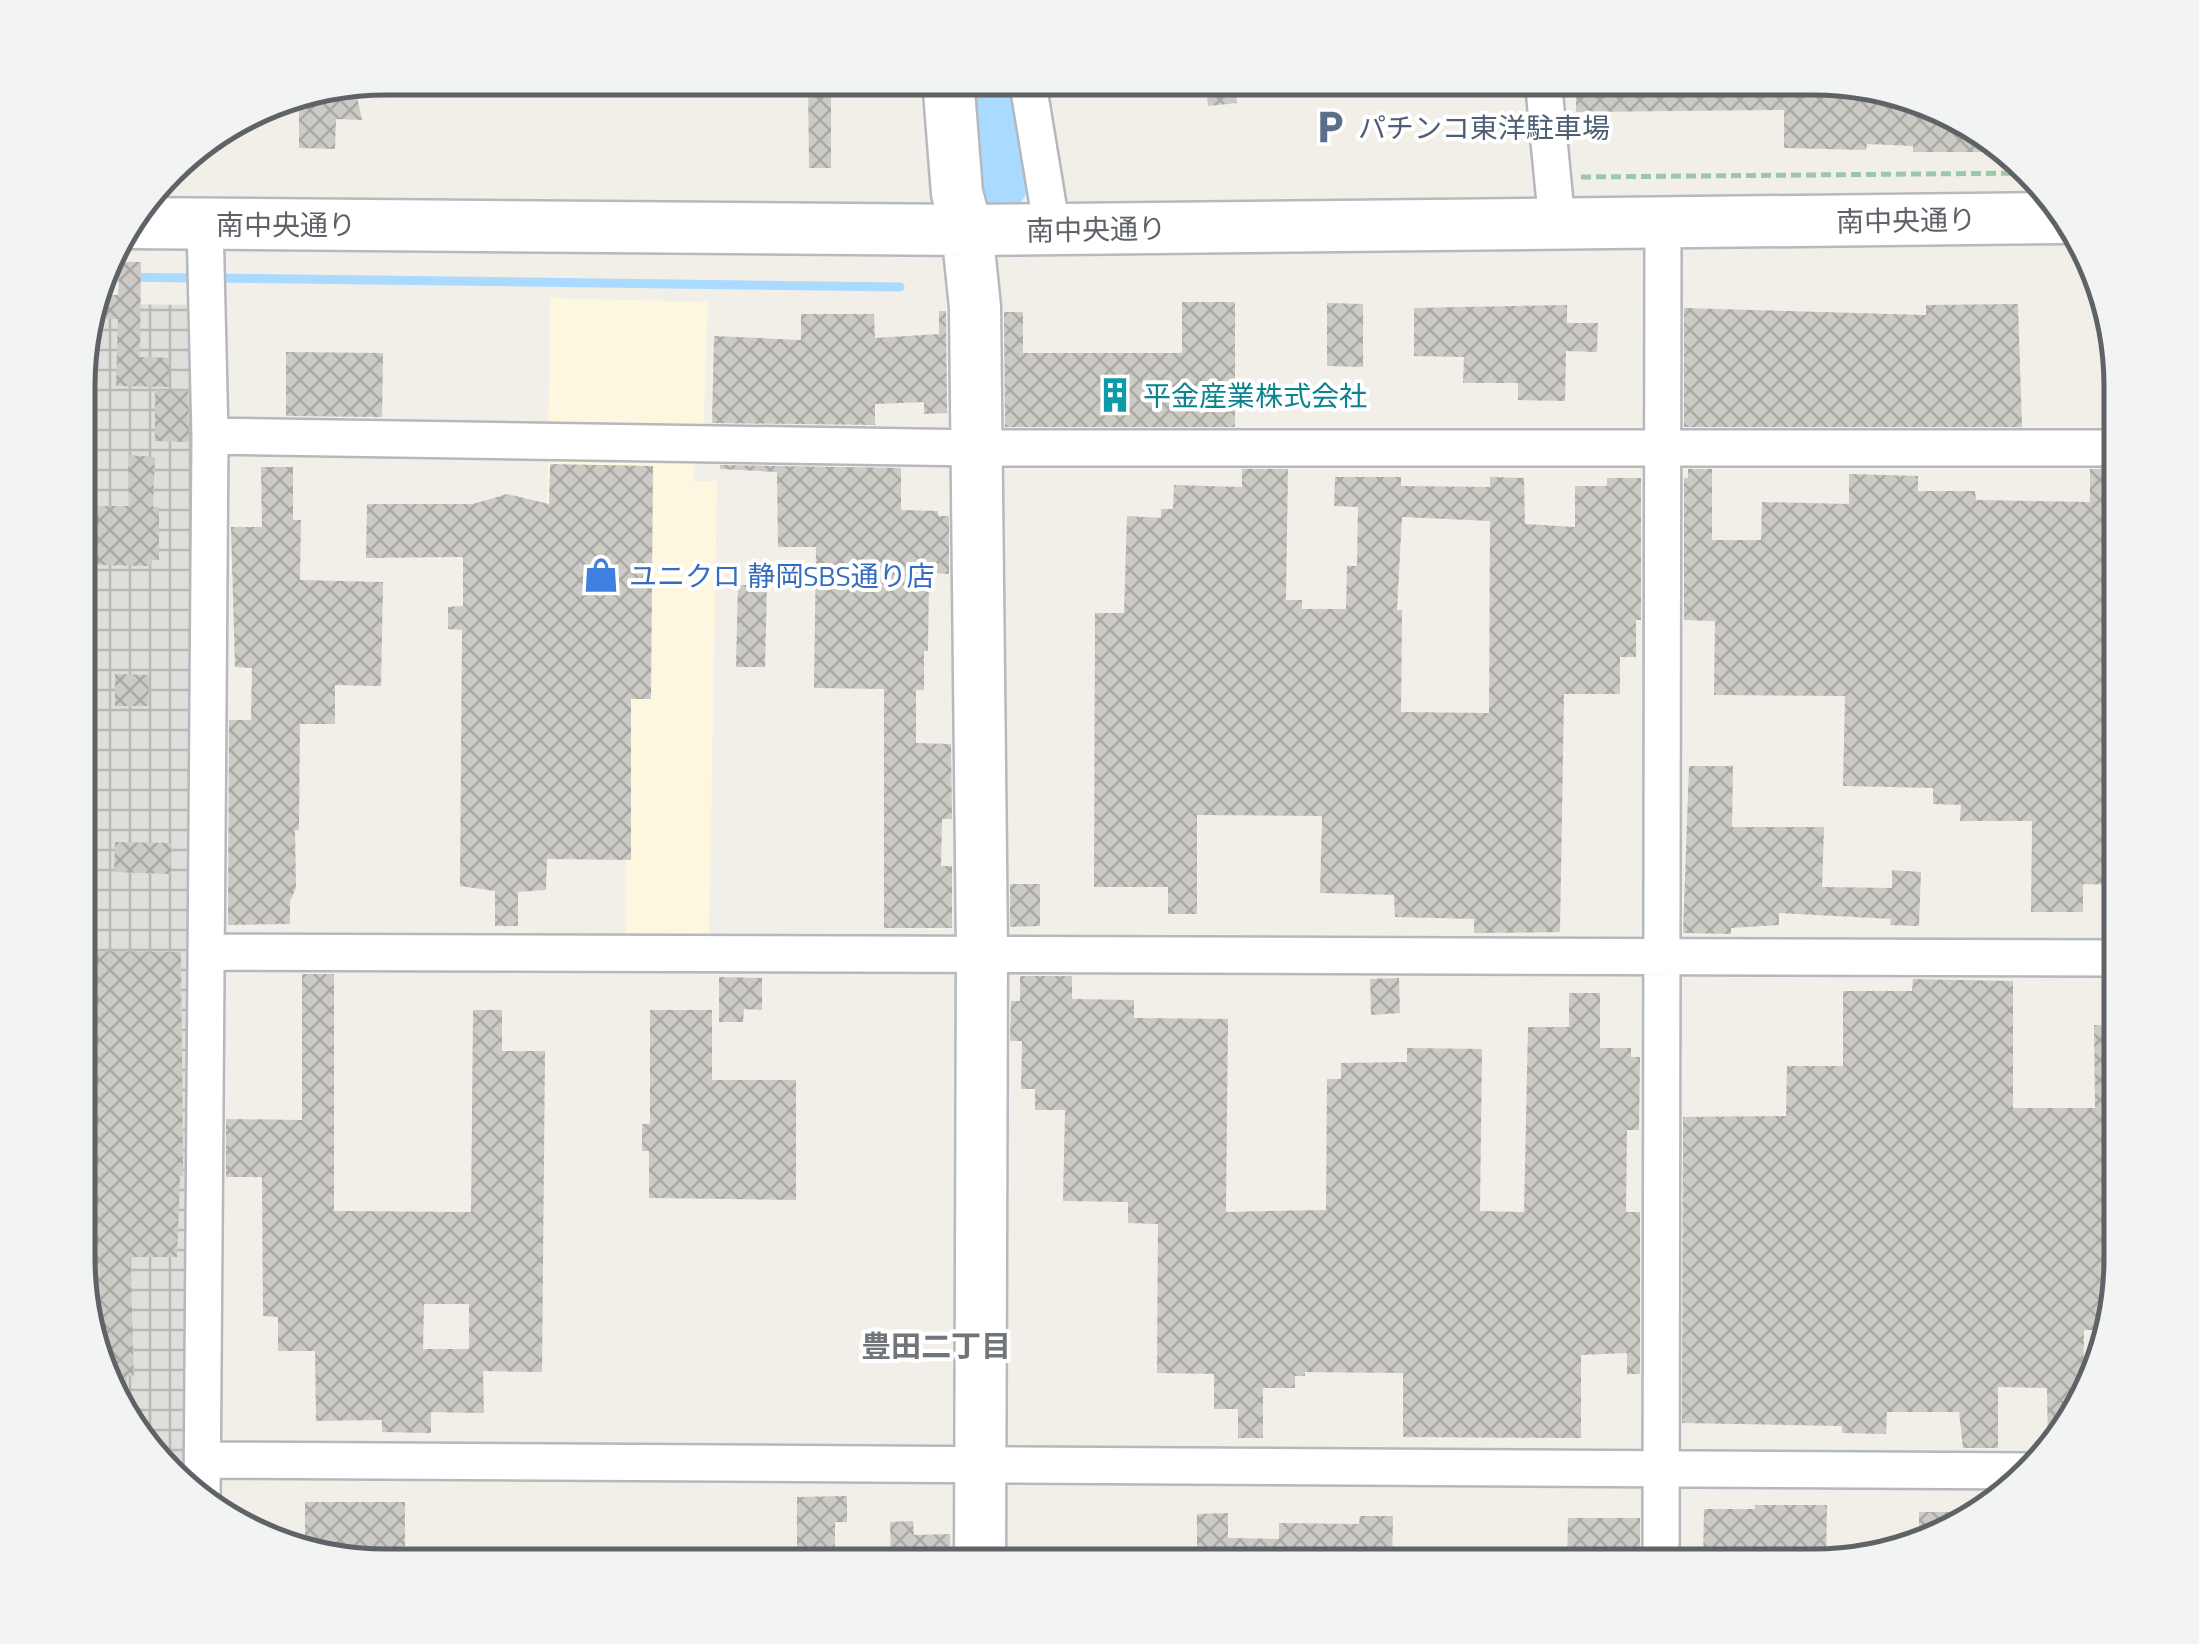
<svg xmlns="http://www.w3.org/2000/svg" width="2199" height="1644" viewBox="0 0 2199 1644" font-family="'Titillium Web','Noto Sans JP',sans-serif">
<defs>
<pattern id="industrial-grid" width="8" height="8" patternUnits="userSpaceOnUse" patternTransform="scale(2.5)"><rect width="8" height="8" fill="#e0deda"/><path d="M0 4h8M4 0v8" fill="none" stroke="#b9b8b5"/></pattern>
<pattern id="building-cross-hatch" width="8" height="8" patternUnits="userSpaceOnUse" patternTransform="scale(2.5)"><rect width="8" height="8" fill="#cccac5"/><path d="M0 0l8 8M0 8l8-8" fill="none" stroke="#a9a8a4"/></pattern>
</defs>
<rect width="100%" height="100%" fill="#f1efe8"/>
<path fill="#fef7e0" d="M550,298L708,302L703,440L697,445L693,481H717L709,943L626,942L625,692L545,691Z"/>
<path fill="url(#industrial-grid)" d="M94,304L209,305L202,1502L183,1490L110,1395L78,1279L80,345Z"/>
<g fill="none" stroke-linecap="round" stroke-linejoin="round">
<path stroke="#aadaff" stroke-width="9" d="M103,277L201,278
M216,278L900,287"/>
<path stroke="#aadaff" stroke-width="52" d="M995,78L1002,184"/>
</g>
<path fill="url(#building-cross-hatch)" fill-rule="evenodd" d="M1205,78H1234L1237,103L1208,106Z
M1576,78H1833L1931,101L2014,152H1913V146L1867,144L1866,150L1784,148V110L1576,112Z
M808,81H831V168H809Z
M354,83L362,120L336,119L335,149L299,148V92Z
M120,262H141L140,357L169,358V387L116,386L118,319H106V295H118Z
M1182,302H1235V427H1005L1004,312H1023V353H1182Z
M1327,303L1363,304V367L1327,366Z
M2018,304L2022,427H1684V308L1926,315V305Z
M1567,305V323H1598L1597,352L1566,351L1565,401L1518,400V383H1463L1464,357L1414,356V308Z
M939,311H946L947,413L924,414V402L875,404V425L712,423L714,336L801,340V314H874L875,338L939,334Z
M286,352L383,353L382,417L286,416Z
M155,390L188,391L189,442L155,441Z
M128,455L155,457L153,507H159V560H152V566L96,565V506H129Z
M550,464L653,466L651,699H631V860L547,859L546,890L518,892V926H495V891L460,886L462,630L448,629V607L463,606V557L366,558L367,504H473L507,494L549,504Z
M720,465L901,468V510L938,511V516H949V574L929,573L928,651H924V690H916V743L951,744L952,819H942L941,866H952V928H884V689L814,688L816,547H778L777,472L720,469Z
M261,467H293V520H301L300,580L383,582L381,686L335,685V724H300L299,830H295L296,888L290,901V924L228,925L229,720H251L252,668L235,667L231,527H262Z
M1242,469H1288L1286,600H1302V609H1346L1347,566H1357L1358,507L1334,506L1335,477H1401V486L1490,487V477L1524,478L1525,524L1575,527V486H1607V478H1641V620H1636V657H1620V694H1564L1560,932L1474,933V919L1395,917L1394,895L1320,893L1322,816L1197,815V914H1168V887H1094L1095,613H1124L1127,516L1161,518V509H1173L1174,485L1242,487ZM1402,517L1490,521L1489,713L1401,712L1402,610H1397Z
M1688,469H1712V540H1761L1762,502L1849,504V474L1918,476V491H1975L1976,500L2090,502V469H2121V885L2083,884V912H2031L2032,821H1960L1961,805L1933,804V788L1843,786L1845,696L1714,695L1715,621L1684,620V478H1688Z
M738,585H767L765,667H736Z
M115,674L149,675L148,706H115Z
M1689,766H1733L1732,827H1824L1822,887L1892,888V870L1921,872L1919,926L1890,925L1891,919L1779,913V925L1731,928V934L1683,933Z
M115,842L171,843L170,874L114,872Z
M1010,884H1040V926L1010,927Z
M79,951L181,952L183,1176H180L177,1257H130L134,1377L127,1376V1417L110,1395L78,1279Z
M302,974H334V1211L471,1212L473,1010H502V1051H545L542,1372L483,1371L484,1413L431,1412V1433L382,1432V1420L316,1421L315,1351H278V1317L263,1316L262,1177H226V1119L302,1120ZM424,1304H469V1349H423Z
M1020,976H1072V999L1134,1000V1018L1228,1019L1226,1212L1326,1210L1327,1079H1341V1063L1407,1062V1048L1482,1049L1480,1211L1524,1212L1528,1027H1569V993H1600V1048H1631V1057H1640L1639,1130H1627L1626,1212H1640V1374H1627V1353L1581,1355V1438L1403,1437V1373L1305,1372V1376H1295V1388H1263V1438H1238V1409H1214V1374L1157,1373L1158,1224L1128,1223V1202L1063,1201L1065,1110H1035V1089H1021L1022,1041H1010L1011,1001H1020Z
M719,977L762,978V1010L744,1009L743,1022H719Z
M1399,978L1400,1013L1371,1015L1370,979Z
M1913,979L2013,981V1108H2095L2094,1025H2121V1250H2114L2109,1330H2084L2083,1401L2048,1457L2047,1388L1998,1387V1448H1963L1959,1412H1887L1886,1434L1842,1433V1426L1682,1423L1683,1117L1786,1116L1787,1066H1843V991H1912Z
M650,1010H712V1080H796V1200L649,1198V1151H642V1124H650Z
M847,1496V1522H835V1559L797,1557V1497Z
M305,1502H405V1566H366L305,1552Z
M1755,1505H1827L1826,1563L1703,1566L1704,1509H1755Z
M1919,1512H1952V1533L1919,1542Z
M1228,1513V1538L1279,1539V1523L1359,1524L1360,1516H1393L1392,1566H1197V1514Z
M1568,1518H1640V1566H1567Z
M913,1521L914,1535L950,1534L951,1566H891L890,1522Z"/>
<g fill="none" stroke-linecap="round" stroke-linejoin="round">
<defs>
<path id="street" d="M1027,78L1052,229
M1543,78L1557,224
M210,436L978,448H2121
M206,952L2121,958
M203,1460L2033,1471
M202,1502L210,436L205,224
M1661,1566L1663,223"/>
<path id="secondary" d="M948,78L957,193L967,230L975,307L982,951L980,1566
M126,223L967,230L2065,218"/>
</defs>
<use href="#street" stroke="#b5b8bc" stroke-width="40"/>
<use href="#secondary" stroke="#b6babf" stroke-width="55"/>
<path stroke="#9cc7a9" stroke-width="5" stroke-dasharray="10 5" stroke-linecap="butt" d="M1581,177L2031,173"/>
<use href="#street" stroke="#fff" stroke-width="35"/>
<use href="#secondary" stroke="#fff" stroke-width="50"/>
</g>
<defs>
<symbol id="parking-bare" viewBox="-9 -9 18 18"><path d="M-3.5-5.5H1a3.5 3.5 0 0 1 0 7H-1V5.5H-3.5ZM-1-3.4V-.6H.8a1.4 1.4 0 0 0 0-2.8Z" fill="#5c6f8a" stroke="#fff" stroke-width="2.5" paint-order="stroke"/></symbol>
<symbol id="building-bare" viewBox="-9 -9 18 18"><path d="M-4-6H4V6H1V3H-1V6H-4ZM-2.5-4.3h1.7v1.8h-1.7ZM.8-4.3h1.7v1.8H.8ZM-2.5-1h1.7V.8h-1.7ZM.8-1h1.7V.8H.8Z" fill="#0f9aa8" stroke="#fff" stroke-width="2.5" paint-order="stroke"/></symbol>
<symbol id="shop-bare" viewBox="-9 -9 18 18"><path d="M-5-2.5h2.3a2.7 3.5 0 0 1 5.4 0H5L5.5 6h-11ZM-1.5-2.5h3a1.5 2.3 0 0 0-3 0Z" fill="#3f7fe0" stroke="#fff" stroke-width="2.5" paint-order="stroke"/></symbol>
</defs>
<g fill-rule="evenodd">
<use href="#parking-bare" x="1305" y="102" width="50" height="50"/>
<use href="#building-bare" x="1090" y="370" width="50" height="50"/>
<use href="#shop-bare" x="576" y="550" width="50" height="50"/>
</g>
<g text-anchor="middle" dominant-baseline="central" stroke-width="8" stroke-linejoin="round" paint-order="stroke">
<g font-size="28" fill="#4e5e75" stroke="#fff" text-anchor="start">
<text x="1358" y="127">パチンコ東洋駐車場</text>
</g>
<g font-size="28" fill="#5f6368" stroke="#fff">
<text transform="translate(1906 220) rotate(-1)">南中央通り</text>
<text x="286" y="224">南中央通り</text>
<text transform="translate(1096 229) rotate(-1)">南中央通り</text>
</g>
<g font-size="28" fill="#0d838f" stroke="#fff" text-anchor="start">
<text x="1143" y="395">平金産業株式会社</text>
</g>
<g font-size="28" fill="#366cbe" stroke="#fff" text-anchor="start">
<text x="629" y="575">ユニクロ 静岡SBS通り店</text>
</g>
<g font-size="30" font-weight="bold" fill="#70757a" stroke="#fff">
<text x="936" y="1346">豊田二丁目</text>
</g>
</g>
<path d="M0 0H2199V1644H0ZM386 95H1813A291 291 0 0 1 2104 386V1258A291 291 0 0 1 1813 1549H386A291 291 0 0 1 95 1258V386A291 291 0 0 1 386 95Z" fill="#f2f3f3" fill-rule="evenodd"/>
<path fill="none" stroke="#5f6368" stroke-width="5" d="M386 95H1813A291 291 0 0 1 2104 386V1258A291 291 0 0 1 1813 1549H386A291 291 0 0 1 95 1258V386A291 291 0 0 1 386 95Z"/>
</svg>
